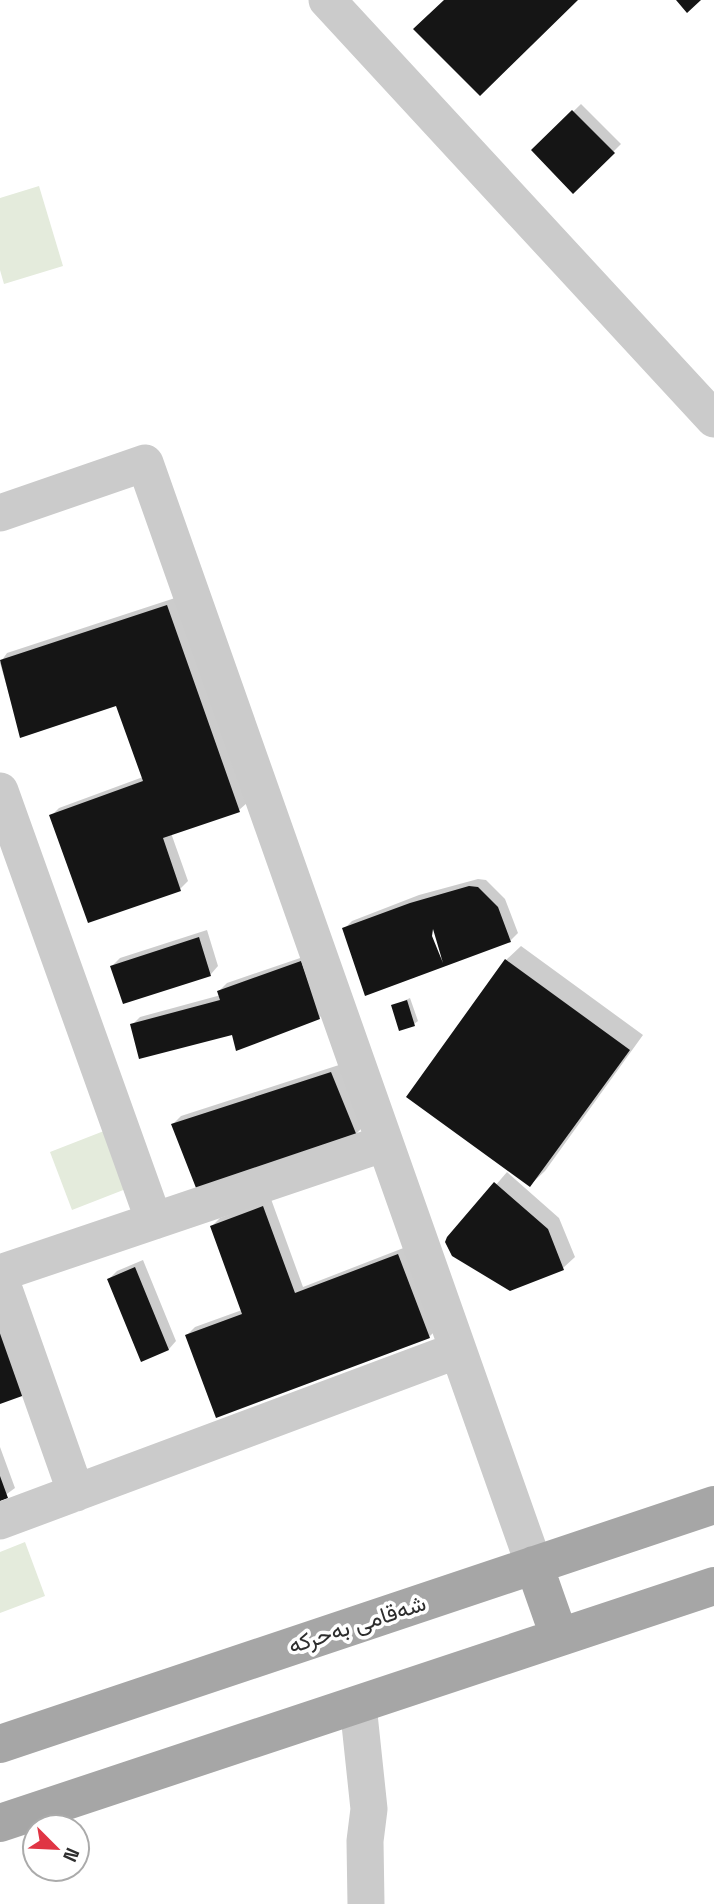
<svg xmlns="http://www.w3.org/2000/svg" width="714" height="1904" viewBox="0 0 714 1904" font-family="'Space Grotesk',Vazirmatn,sans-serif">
<rect width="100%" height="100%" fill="#fff"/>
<path fill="#e4ebdc" d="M39,186L63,266L4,284L0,270V198Z
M109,1129L131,1187L72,1210L50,1152Z
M25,1542L45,1596L0,1613V1552Z"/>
<path fill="#0003" fill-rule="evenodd" d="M581,104L621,144L573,192L533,151Z
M175,598L247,803L239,810L171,833L188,881L180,889L51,816L59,808L143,777L117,704L21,736L0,663L7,653Z
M478,879L486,880L505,899L518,933L510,941L366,994L344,929L352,921L419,895ZM433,922L443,956L439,958L430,936Z
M207,930L218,966L211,974L124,1002L112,966L120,958Z
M521,946L643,1035L545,1171L530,1185L506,960Z
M309,955L327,1010L319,1018L233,1033L132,1025L140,1017L221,995L219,991L227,983Z
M410,998L418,1021L414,1024L393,1006Z
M339,1065L364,1126L356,1134L173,1124L181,1116Z
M507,1172L559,1218L575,1257L563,1268L447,1242Z
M271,1199L303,1287L406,1247L437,1329L429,1337L187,1335L195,1327L242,1310L212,1226L220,1218Z
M143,1260L176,1341L169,1349L142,1360L109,1279L117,1271Z
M0,1447L15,1488L0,1499Z"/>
<path fill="#151515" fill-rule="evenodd" d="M444,0H578L480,96L413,29Z
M676,0H701L687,13Z
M572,110L615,153L573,194L531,150Z
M167,605L240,812L163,838L181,891L88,923L49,815L143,781L116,706L20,738L0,660Z
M469,886L478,887L498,907L511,942L365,996L342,928L410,903ZM433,929L443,963L432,936Z
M199,937L211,976L123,1004L110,966Z
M505,959L630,1050L530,1187L406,1097Z
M301,961L320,1019L236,1051L232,1035L139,1059L130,1024L220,1000L217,991Z
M407,1000L415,1026L399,1031L391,1005Z
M331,1072L357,1136L198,1193L171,1124Z
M494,1182L548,1229L564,1270L510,1291L452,1256L445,1242L447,1237Z
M263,1206L295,1293L398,1254L430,1338L216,1418L185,1335L242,1314L210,1226Z
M135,1267L169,1350L141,1362L107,1279Z
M0,1308L36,1391L0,1404Z
M0,1476L8,1498L0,1501Z"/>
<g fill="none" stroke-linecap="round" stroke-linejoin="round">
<path stroke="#cbcbcb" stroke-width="37" d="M327,0L714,419
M0,513L145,463L534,1565
M0,791L154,1221
M0,1273L385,1143
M0,1278L76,1493
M0,1521L458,1350
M358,1705L369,1809L365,1841L366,1904"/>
<path stroke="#a6a6a6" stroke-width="38" d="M534,1565L559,1636
M0,1744L714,1505
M0,1823L714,1586"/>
</g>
<g text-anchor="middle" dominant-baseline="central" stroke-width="7" stroke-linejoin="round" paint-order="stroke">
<g font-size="23" fill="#2e2e2e" stroke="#fff">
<text transform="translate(357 1624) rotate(-18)">شەقامی بەحرکە</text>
</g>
</g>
<g transform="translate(56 1848) rotate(114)"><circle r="33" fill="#ffffff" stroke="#ababab" stroke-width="2"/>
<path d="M0-5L12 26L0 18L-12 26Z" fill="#e03544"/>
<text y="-10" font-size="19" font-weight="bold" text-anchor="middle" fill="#2e2e2e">N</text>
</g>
</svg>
